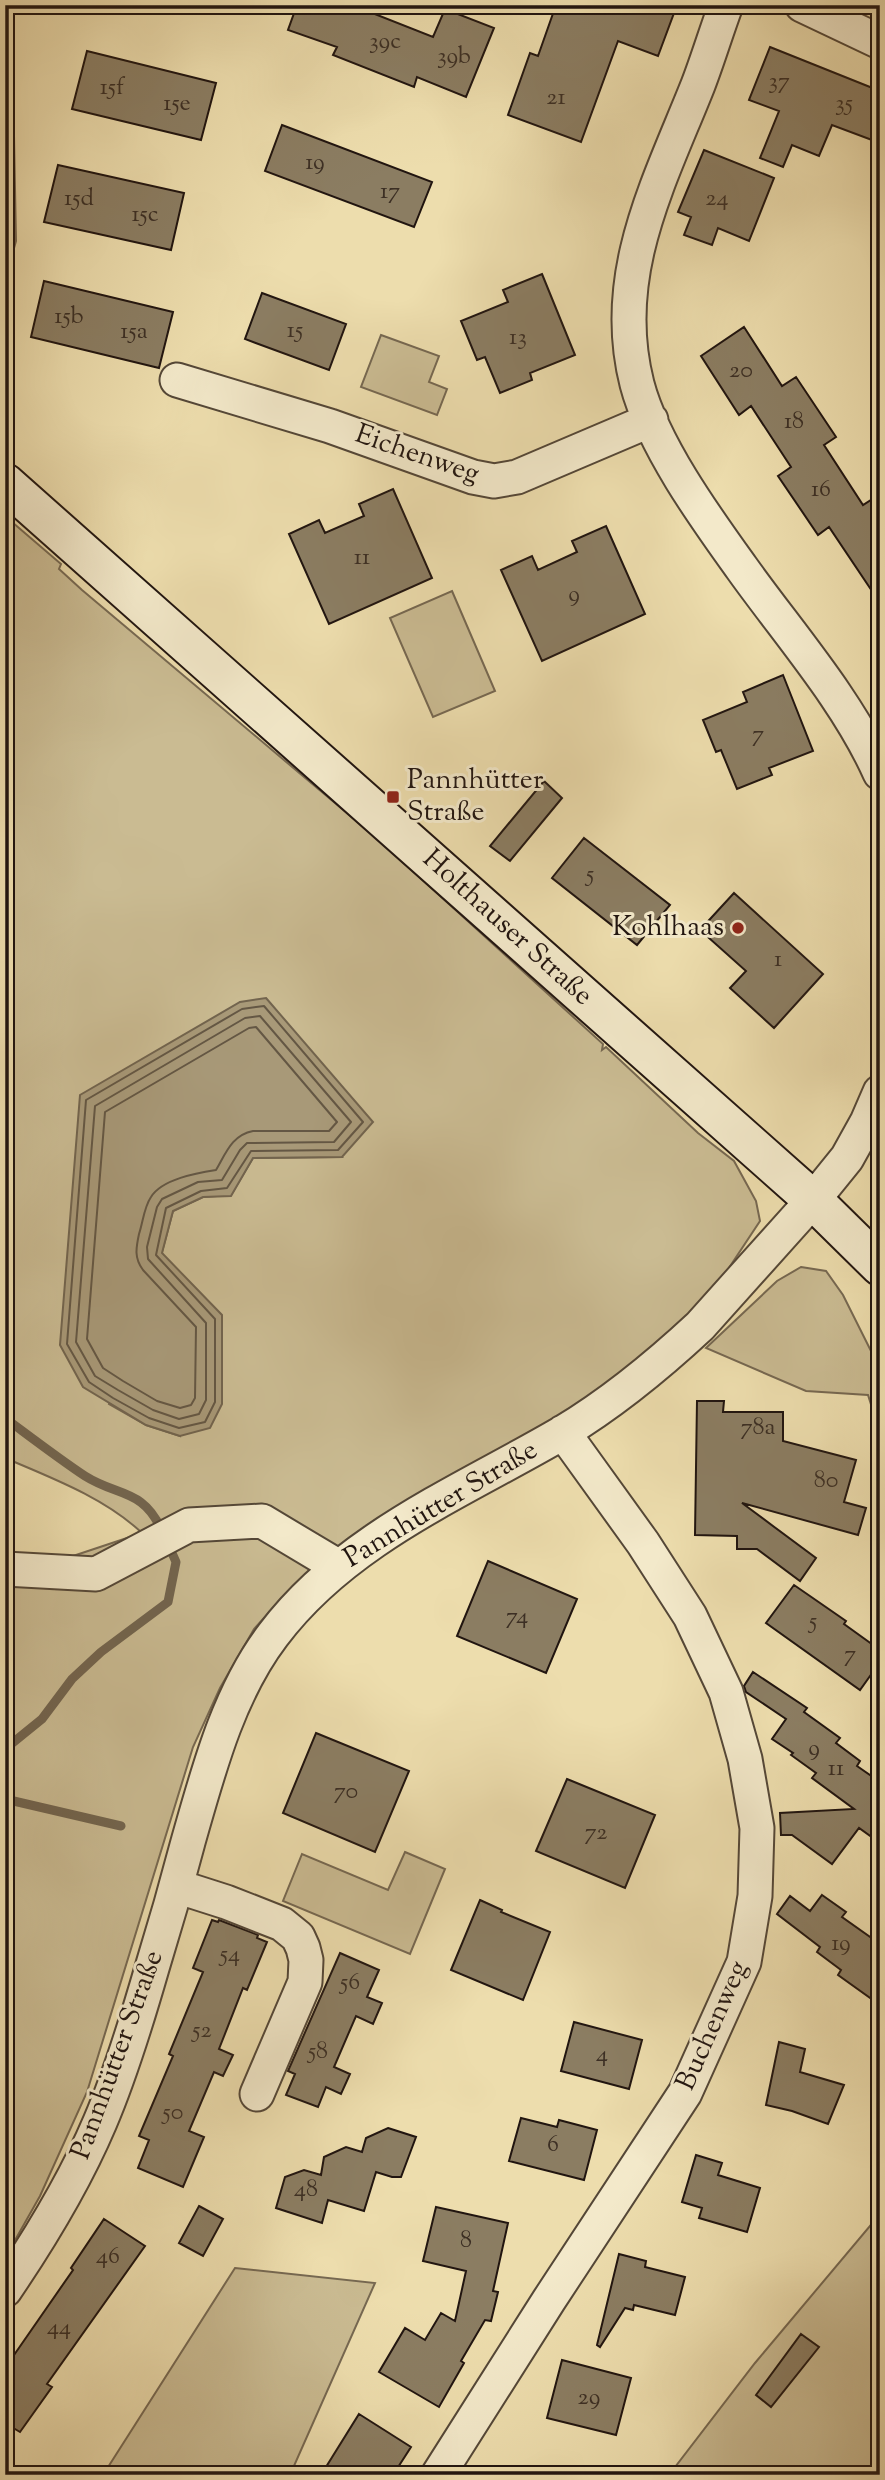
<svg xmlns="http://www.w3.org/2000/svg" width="885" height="2480" viewBox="0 0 885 2480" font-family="'Sorts Mill Goudy',serif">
<rect width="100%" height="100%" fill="#edddad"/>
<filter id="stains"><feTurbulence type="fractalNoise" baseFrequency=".00286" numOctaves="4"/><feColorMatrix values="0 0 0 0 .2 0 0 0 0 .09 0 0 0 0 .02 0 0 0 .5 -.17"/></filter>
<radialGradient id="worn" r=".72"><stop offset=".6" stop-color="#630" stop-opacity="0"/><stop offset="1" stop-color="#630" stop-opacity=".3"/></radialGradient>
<path fill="#cabb92" stroke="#766851" stroke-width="2" fill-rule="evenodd" d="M5,133L14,136L16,241L5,280Z
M381,335L439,356L429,382L447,389L437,415L361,387Z
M5,516L61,564L59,569L82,590L373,835L603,1044L602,1050L606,1047L698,1133L734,1161L756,1201L760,1221L717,1286L620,1382L375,1520L333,1550L256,1526L320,1562L282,1598L254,1629L220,1688L193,1747L87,2092L40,2196L5,2258V1569L55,1562L142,1533C105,1498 52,1478 5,1458ZM240,1003L342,1157L253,1158L231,1195L203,1197L173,1211L162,1252L180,1436L146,1425L109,1404Z
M452,591L495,691L433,717L390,618Z
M801,1267L826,1271L843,1295L880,1369V1433L868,1395L806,1391L706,1348L777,1281Z
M405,1852L445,1869L410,1954L283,1901L302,1854L388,1890Z
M880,2214V2475H669L755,2363Z
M235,2268L375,2283L290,2475H103Z"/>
<path fill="#a89978" stroke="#72644e" stroke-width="2" d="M266,998L373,1122L342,1157L253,1158L231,1196L203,1197L173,1211L162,1253L222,1315V1404L210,1428L180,1436L146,1425L83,1387L60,1345L80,1095L240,1002Z"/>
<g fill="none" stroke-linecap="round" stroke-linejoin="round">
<path stroke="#645744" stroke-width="2" d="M264,1006L363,1122L338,1150L251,1151L227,1188L201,1191L166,1208L156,1255L215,1319V1402L205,1422L179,1428L149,1418L113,1398L89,1382L67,1344L86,1100L242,1009Z
M260,1016L351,1122L334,1142L247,1143L240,1150L222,1180L198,1182L162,1199L157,1207L147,1247L148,1259L206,1323V1400L199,1414L179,1419L153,1410L118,1390L95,1376L76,1342L95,1106L245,1018Z
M256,1027L337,1122L329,1131H253C232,1135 226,1153 216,1170C197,1173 162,1179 151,1197C144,1207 143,1222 139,1234C136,1248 134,1258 143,1270L196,1327L195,1398L191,1405L180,1408L157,1401L123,1381L103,1368L87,1339L105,1112L249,1028Z"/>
<path stroke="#72644e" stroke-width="9" d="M5,1418C32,1438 58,1458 85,1476C118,1497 143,1488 162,1531
M5,1749L42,1719L72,1679L101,1652L168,1602L176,1562L168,1544
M5,1799L121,1826"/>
</g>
<path fill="#8b7d62" stroke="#211510" stroke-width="2" d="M297,5H352L433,37L445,9L494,28L466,97L417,77L414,87L333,55L337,47L288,30Z
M556,5H653L674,13L658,56L618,41L581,142L508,115L530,53L538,56Z
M770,47L880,91V143L832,125L819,156L792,145L783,167L760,158L779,111L749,100Z
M87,51L216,83L201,140L72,109Z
M282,125L432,182L414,227L265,171Z
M704,150L774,178L749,241L718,228L712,245L684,235L691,217L678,212Z
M58,165L184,193L171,250L44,222Z
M542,274L575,355L530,373L532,380L500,393L485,357L477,360L461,321L508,302L503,290Z
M44,281L173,312L159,368L31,337Z
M262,293L346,324L329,370L245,339Z
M744,327L782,386L796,377L836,437L824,445L863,505L880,494V603L829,527L818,535L778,476L791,467L751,406L739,415L701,356Z
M393,489L432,578L329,624L289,534L319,520L325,533L364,516L359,504Z
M606,526L645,614L542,661L501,570L532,556L538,570L577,552L572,541Z
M783,675L813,751L769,768L772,775L737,789L721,750L716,752L703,720L747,702L743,692Z
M544,781L562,798L510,861L490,846Z
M584,838L670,905L637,945L552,878Z
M734,893L823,974L774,1028L730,988L746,971L700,930Z
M697,1401H724L723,1412H783V1441L856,1460L844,1502L866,1508L858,1535L742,1503L816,1558L800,1581L757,1549H737V1536L695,1535Z
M488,1561L577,1599L546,1673L457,1636Z
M794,1585L846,1621L844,1624L880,1650V1662L860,1690L766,1623Z
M753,1672L807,1708L804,1712L840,1738L836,1743L860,1761L857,1766L880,1782V1843L859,1828L832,1864L792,1835H781L780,1813L854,1809L812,1778L816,1773L791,1755L793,1753L772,1739L786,1719L746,1692L744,1686Z
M316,1733L409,1771L375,1852L283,1813Z
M567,1779L655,1815L625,1888L536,1851Z
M822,1895L846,1912L842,1917L880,1944V2005L838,1975L841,1970L817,1952L820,1947L777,1914L790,1896L810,1911Z
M480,1900L502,1910L501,1912L550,1932L523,2000L451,1970Z
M212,1920L218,1922L219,1920L258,1935L257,1938L267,1942L247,1990L243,1988L219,2049L233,2055L223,2076L214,2072L189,2131L204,2137L183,2187L138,2168L149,2140L139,2136L173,2056L169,2054L203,1972L193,1968Z
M340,1953L379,1970L367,1997L382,2003L373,2024L356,2016L334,2067L350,2074L341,2094L326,2087L318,2107L286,2095L295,2074L288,2071Z
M574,2022L642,2040L629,2089L561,2071Z
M779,2042L805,2049L800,2072L844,2085L828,2124L792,2111L766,2105Z
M521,2118L557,2127L559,2120L597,2130L584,2180L509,2161Z
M388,2128L416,2137L401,2177H392L376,2172L364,2211L328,2200L322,2223L276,2208L285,2177L304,2170L321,2175L324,2157L346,2147L362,2152L366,2138Z
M696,2155L722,2163L718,2175L760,2188L747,2232L699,2218L702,2208L682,2202Z
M199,2206L223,2219L203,2256L179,2243Z
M436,2207L508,2223L493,2291L498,2292L491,2321L485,2320L461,2361L464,2363L439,2407L379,2372L405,2328L425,2340L441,2313L455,2321L466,2271L423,2261Z
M104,2219L145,2246L47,2384L52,2387L20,2432L5,2423V2368L73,2270L71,2268Z
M619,2254L646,2261L645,2267L685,2277L675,2315L634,2305L633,2310L625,2308L600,2347L597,2345Z
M801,2334L819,2347L771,2407L756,2395Z
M562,2360L631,2378L616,2435L547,2418Z
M359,2414L411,2447L393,2475H321Z"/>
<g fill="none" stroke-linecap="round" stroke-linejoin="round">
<defs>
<path id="street" d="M726,5C716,32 708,59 698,85C659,183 609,275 637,384C653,445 705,517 741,567C788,633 847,699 880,773
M802,5L880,42
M177,380L330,426L473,477L494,481L517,477L651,420
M5,1569L96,1574L189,1525L262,1521L339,1567
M176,1886L226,1902L282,1924L298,1937L303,1948L306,1960L305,1982L257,2094
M5,2290C41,2237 75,2181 100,2122C121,2073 137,2020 152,1968C165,1926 177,1884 188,1842C208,1772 228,1694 273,1635C345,1539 461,1492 562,1433C612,1403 657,1366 700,1326L813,1200L847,1158L867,1122L880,1092
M438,2475L549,2300L685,2093L744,1962L755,1896L757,1828L745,1759L726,1692L690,1616L643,1543L563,1432"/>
<path id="secondary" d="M5,483L813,1200L880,1266"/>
</defs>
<use href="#street" stroke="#544737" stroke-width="37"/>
<use href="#secondary" stroke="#211510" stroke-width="42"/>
<use href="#street" stroke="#f3e9ca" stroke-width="33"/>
<use href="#secondary" stroke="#f3e9ca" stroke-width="38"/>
</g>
<g fill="#8f2418" stroke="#f3e9ca" stroke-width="2.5">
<rect x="386" y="790" width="14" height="14" rx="3.5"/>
<circle cx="738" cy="928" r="7"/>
</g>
<g text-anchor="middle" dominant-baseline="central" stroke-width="6" stroke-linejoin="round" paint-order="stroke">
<g font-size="24" fill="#3c2f24">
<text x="385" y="42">39c</text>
<text x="454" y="57">39b</text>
<text x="779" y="82">37</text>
<text x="112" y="88">15f</text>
<text x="556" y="98">21</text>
<text x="177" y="104">15e</text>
<text x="844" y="104">35</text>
<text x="315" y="163">19</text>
<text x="390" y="192">17</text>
<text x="79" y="199">15d</text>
<text x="717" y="199">24</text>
<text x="145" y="215">15c</text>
<text x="69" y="317">15b</text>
<text x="295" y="331">15</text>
<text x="134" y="332">15a</text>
<text x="518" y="338">13</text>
<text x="741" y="371">20</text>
<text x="794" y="422">18</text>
<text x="821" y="490">16</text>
<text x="362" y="558">11</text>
<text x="574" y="595">9</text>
<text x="758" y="735">7</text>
<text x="590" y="875">5</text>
<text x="778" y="960">1</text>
<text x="758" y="1428">78a</text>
<text x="826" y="1481">80</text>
<text x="517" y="1617">74</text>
<text x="813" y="1622">5</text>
<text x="850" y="1655">7</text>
<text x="814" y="1749">9</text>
<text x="836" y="1769">11</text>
<text x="346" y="1792">70</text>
<text x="596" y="1833">72</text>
<text x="841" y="1944">19</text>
<text x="230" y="1955">54</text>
<text x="350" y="1983">56</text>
<text x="202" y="2031">52</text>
<text x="318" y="2052">58</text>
<text x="602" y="2055">4</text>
<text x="173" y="2113">50</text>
<text x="553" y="2145">6</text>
<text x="306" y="2190">48</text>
<text x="466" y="2241">8</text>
<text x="108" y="2257">46</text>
<text x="59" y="2328">44</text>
<text x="589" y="2398">29</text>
</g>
<g font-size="28" fill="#211510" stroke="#f3e9ca">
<text transform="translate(417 455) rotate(19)">Eichenweg</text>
<text transform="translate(507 928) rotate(42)">Holthauser Straße</text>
<text transform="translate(441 1505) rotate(-31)">Pannhütter Straße</text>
<text transform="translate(713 2026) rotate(-66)">Buchenweg</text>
<text transform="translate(118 2055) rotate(-70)">Pannhütter Straße</text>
</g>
<g font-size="28" fill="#211510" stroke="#f3e9ca" text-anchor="start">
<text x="407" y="781">Pannhütter<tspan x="407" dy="32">Straße</tspan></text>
<text x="724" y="928" text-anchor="end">Kohlhaas</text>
</g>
</g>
<rect width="885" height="2480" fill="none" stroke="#edddad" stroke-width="28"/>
<rect x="7" y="7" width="871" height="2466" fill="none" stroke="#211510" stroke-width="3.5"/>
<rect x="14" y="14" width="857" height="2452" fill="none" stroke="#211510" stroke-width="2"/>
<rect width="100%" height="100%" filter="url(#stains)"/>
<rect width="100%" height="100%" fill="url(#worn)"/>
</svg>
